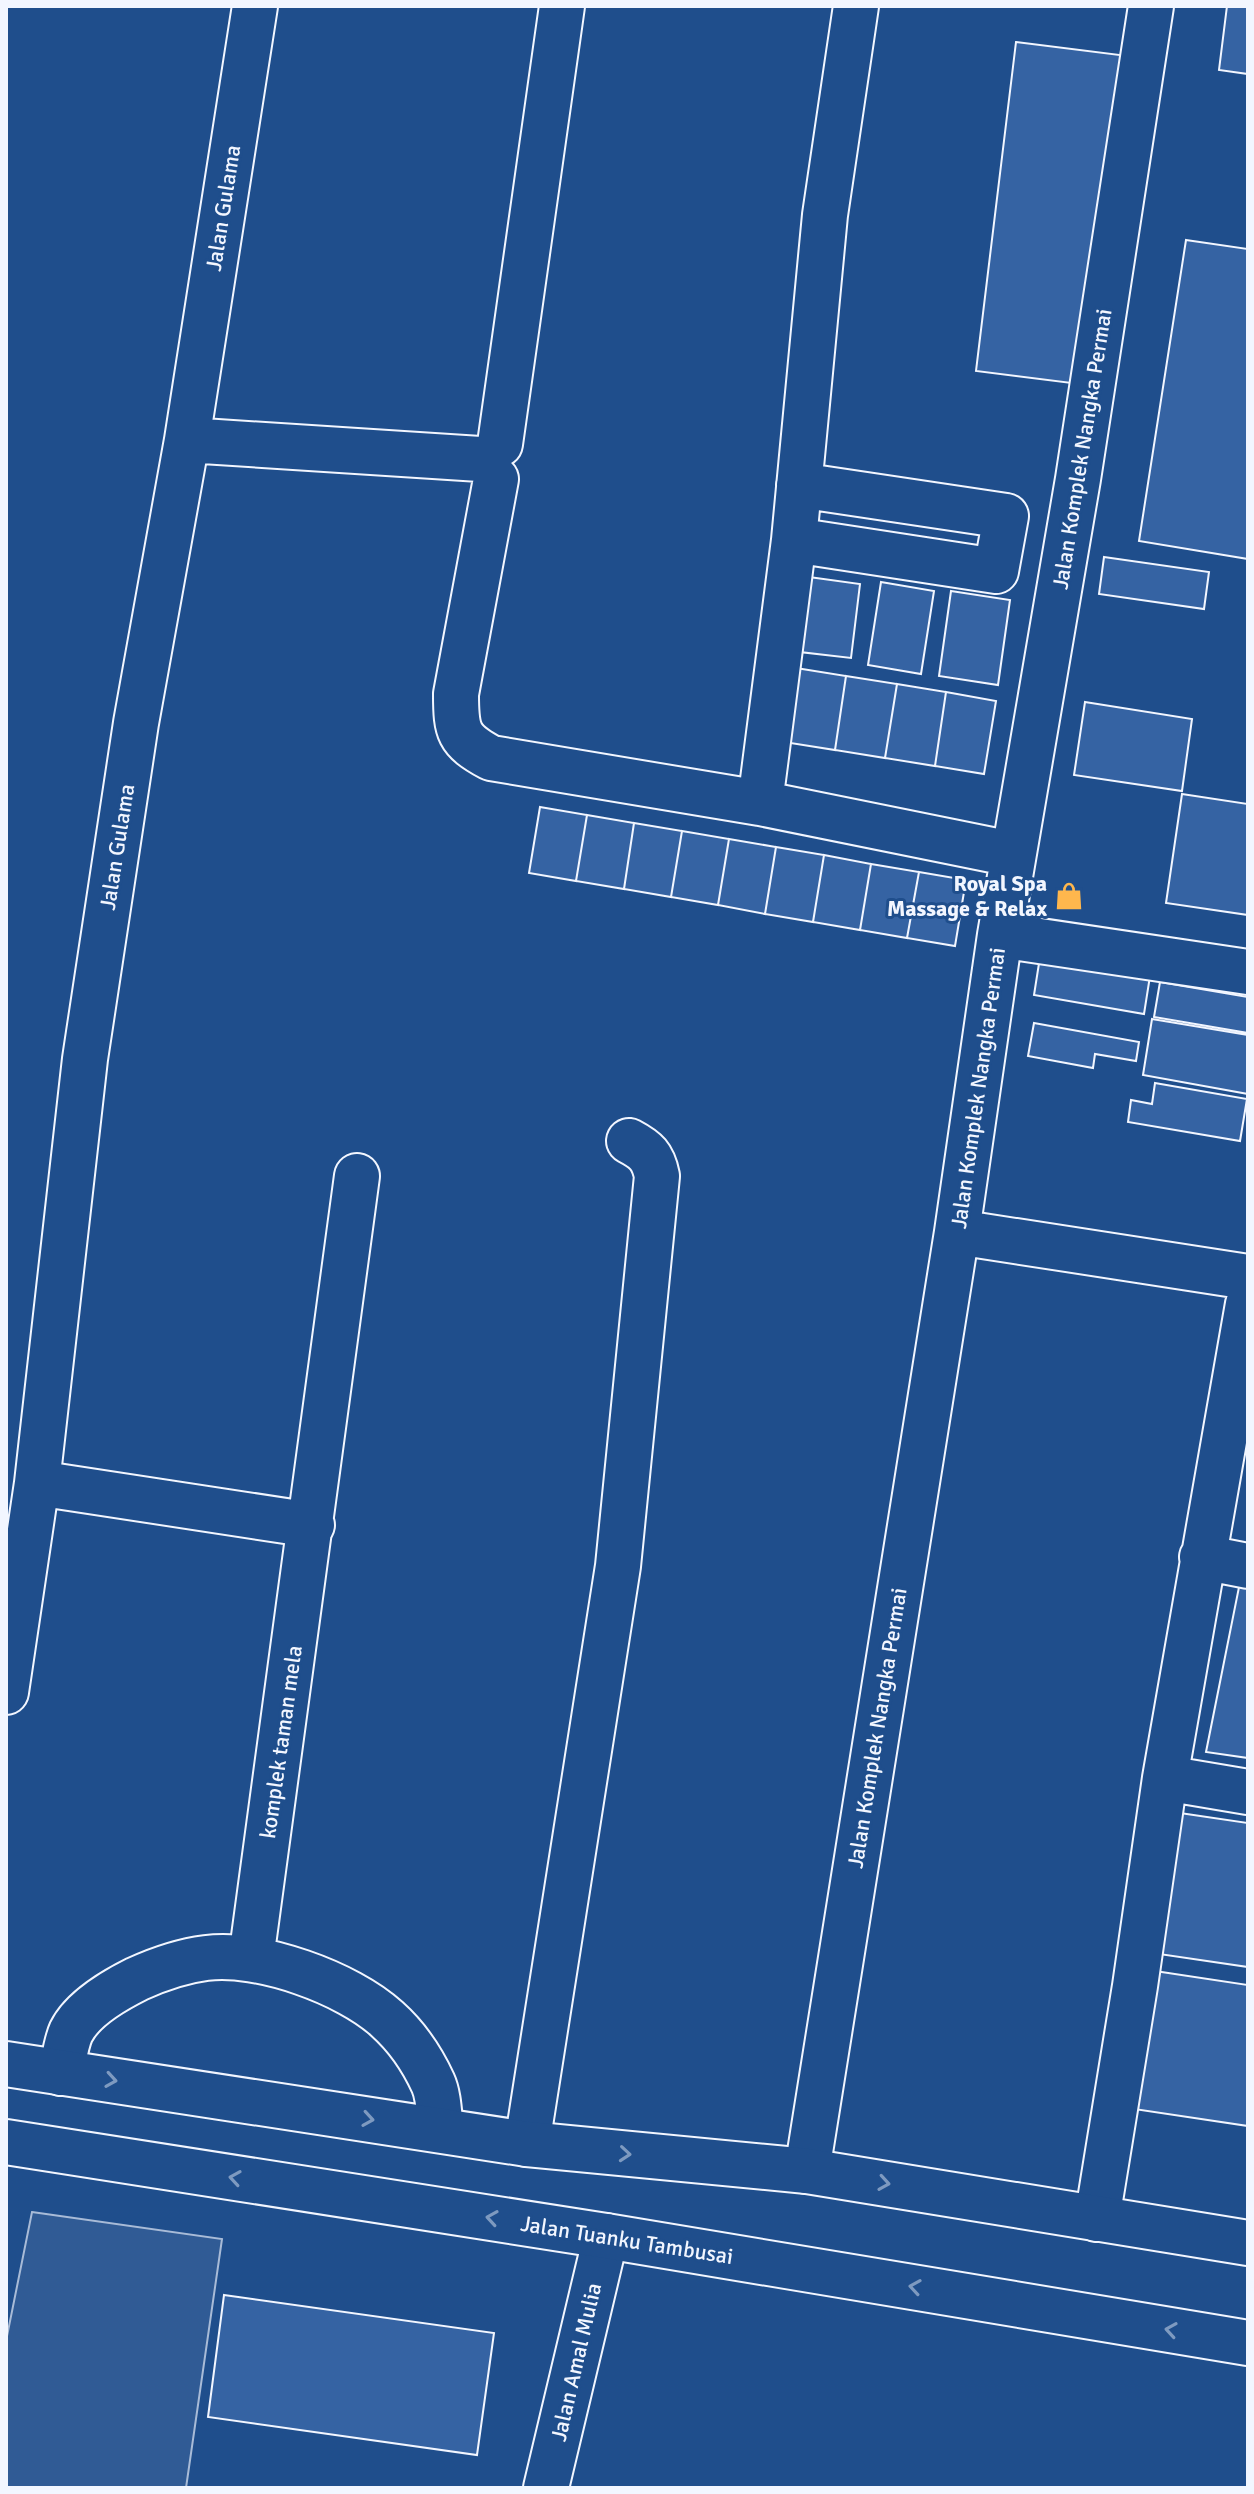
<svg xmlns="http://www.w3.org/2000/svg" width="1254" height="2494" viewBox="0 0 1254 2494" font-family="Signika,sans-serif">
<rect width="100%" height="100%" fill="#1f4e8c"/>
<path fill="#305b95" stroke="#a8bbd7" stroke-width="2" d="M32,2212L222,2239L186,2488H6V2341Z"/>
<path fill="#3563a3" stroke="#f2f6ff" stroke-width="2" d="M1227,6H1248V74L1219,70Z
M1016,42L1128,56L1087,385L976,371Z
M1186,240L1248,249V559L1139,541Z
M1104,557L1209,572L1204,609L1099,594Z
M809,577L860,584L851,658L800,652Z
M881,582L934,591L921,674L868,665Z
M951,591L1010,600L998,685L939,676Z
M796,668L846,676L835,750L784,742Z
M846,676L897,684L885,758L835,750Z
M897,684L946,692L935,766L885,758Z
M946,692L996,701L984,774L935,766Z
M1085,702L1192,719L1182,791L1074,775Z
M1182,794L1248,804V915L1166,903Z
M540,807L587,815L576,881L529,873Z
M587,815L634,823L624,889L576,881Z
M634,823L682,831L671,897L624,889Z
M682,831L729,839L718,905L671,897Z
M729,839L776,847L765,914L718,905Z
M776,847L824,855L813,922L765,914Z
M824,855L871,864L860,930L813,922Z
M871,864L919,872L907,938L860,930Z
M919,872L966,880L955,946L907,938Z
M1040,957L1150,976L1144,1014L1034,995Z
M1160,982L1248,997V1033L1154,1017Z
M1152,1019L1248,1035V1094L1143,1075Z
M1034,1023L1139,1042L1136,1061L1095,1054L1093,1068L1028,1056Z
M1155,1083L1247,1099L1240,1141L1128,1122L1131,1100L1152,1104Z
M1241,1577L1248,1578V1758L1206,1752Z
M1180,1813L1248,1823V1967L1159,1954Z
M1155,1971L1248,1985V2126L1134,2109Z
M224,2295L494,2333L477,2455L208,2417Z"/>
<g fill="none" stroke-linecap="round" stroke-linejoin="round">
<defs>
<path id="minor" d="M187,440L480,459
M500,444L562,6
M496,479L456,694C456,732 458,740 491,758L760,803L992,850
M794,540L996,571L1006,516L799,485
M760,803L794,540L825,215L856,6
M1000,935L1248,972
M957,1232L1248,1277
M37,1483L312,1525
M1202,1557L1248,1566
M6,1692L37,1483L85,1059L136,723L187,440L255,6
M1165,1778L1248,1792
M251,1959L357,1176
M61,2073C64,2060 66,2043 71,2032C83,2008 115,1990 137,1979C159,1969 182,1961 206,1958C259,1951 348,1983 387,2019C406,2036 422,2059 433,2083C439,2096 439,2115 441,2130
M527,2144L618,1566L657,1176C653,1156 646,1150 629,1141
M807,2171L957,1232L1000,935L1078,479L1151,6
M1097,2219L1135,1986L1165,1778L1248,1304
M546,2488L606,2236"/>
<path id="major" d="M6,2064L527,2144L807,2171L1248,2243
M6,2142L606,2236L1248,2343"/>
</defs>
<use href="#minor" stroke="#f2f6ff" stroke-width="48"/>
<use href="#major" stroke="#f2f6ff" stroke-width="48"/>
<use href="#minor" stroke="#1f4e8c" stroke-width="44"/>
<use href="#major" stroke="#1f4e8c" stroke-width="44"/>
</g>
<defs><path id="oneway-chevron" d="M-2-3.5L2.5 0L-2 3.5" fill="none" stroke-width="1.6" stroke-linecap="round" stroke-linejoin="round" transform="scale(2)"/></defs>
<g stroke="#7e9ac0">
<use href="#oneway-chevron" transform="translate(111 2080) rotate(9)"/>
<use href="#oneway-chevron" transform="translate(368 2119) rotate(9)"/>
<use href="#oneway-chevron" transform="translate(625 2154) rotate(5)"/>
<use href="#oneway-chevron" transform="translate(235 2178) rotate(-171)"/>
<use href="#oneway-chevron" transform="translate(884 2183) rotate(9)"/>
<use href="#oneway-chevron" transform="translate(492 2218) rotate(-171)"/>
<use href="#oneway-chevron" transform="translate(915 2287) rotate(-171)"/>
<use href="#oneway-chevron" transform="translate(1171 2330) rotate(-171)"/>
</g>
<defs>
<symbol id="shop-bare" viewBox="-9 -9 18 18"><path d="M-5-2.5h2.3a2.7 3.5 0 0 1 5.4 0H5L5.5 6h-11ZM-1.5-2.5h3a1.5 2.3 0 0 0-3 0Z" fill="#ffb74d" stroke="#1f4e8c" stroke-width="2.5" paint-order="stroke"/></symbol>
</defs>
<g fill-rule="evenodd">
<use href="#shop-bare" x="1049" y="876" width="40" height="40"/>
</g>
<g text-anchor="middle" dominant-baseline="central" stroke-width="6" stroke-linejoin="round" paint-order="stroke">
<g font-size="22" fill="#f2f6ff" stroke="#1f4e8c">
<text transform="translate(223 208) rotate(-81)">Jalan Gulama</text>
<text transform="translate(1082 449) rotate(-81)">Jalan Komplek Nangka Permai</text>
<text transform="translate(117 847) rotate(-81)">Jalan Gulama</text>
<text transform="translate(978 1088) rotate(-82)">Jalan Komplek Nangka Permai</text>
<text transform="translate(877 1728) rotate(-81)">Jalan Komplek Nangka Permai</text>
<text transform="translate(281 1742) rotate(-82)">komplek taman mela</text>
<text transform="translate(627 2240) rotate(9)">Jalan Tuanku Tambusai</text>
<text transform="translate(576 2362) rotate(-77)">Jalan Amal Mulia</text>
</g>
<g font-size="22" font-weight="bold" fill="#f2f6ff" stroke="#1f4e8c" text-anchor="end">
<text x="1047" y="883">Royal Spa<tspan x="1047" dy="25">Massage &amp; Relax</tspan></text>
</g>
</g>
<rect width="1254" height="2494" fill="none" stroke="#f2f6ff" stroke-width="16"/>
</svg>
